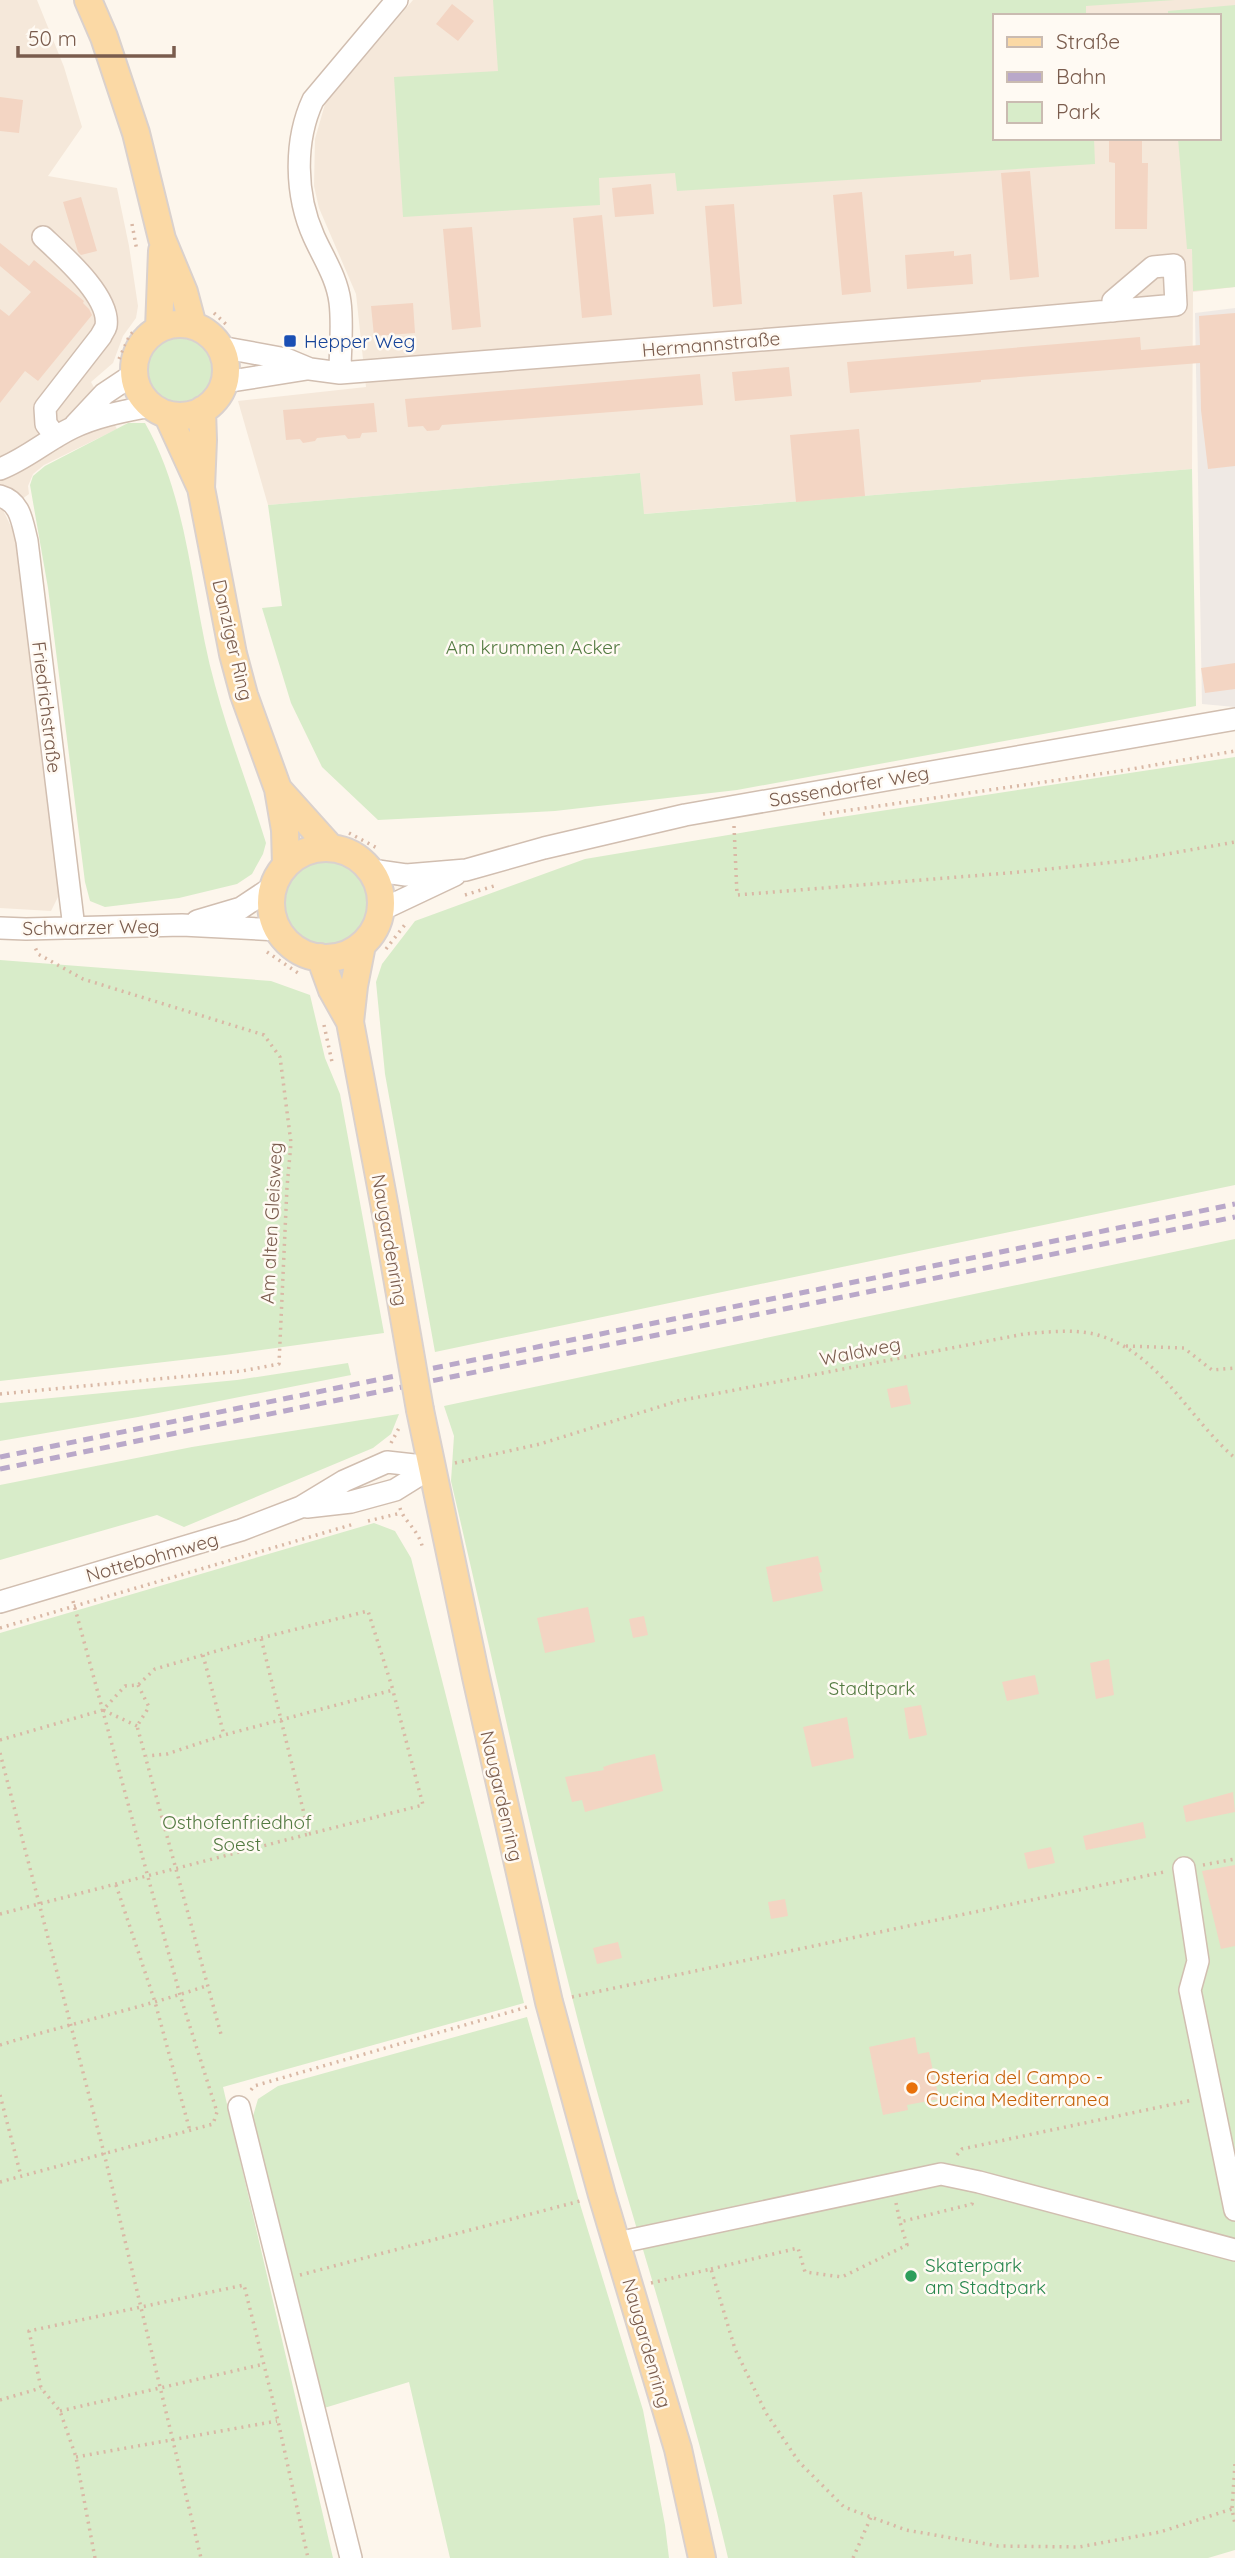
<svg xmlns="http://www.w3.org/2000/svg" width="1235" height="2558" viewBox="0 0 1235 2558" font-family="Quicksand,sans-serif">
<rect width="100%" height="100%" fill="#fdf6ec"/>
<path fill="#f5e8da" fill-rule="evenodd" d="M0,0H37L64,67L82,127L48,176L117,188L129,246L138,306L136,318L123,336L113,363L91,382L117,429L44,465L33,474L28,486L29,494L4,512L17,539L60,893L51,911L0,908Z
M413,0H1235V287L1193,292L1192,469L643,514L640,473L268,505L238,401L366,387L356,294L319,208L314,186L315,139L325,104ZM995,16H1219V138H995Z"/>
<path fill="#efe9e4" d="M1235,308V707L1202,704L1195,313Z"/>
<path fill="#d8ecc9" d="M493,0H1175L1086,6V16H995V138H1094L1095,164L677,191L675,173L599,178L600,205L403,217L394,77L498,71Z
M1235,5V287L1193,291L1192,249H1187L1178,138H1219V16H1168V11Z
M147 370a33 33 0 1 1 66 0a33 33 0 1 1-66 0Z
M128,423H145C190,502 191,599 215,685C229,738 250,790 266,843L263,854L252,874L237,884L179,898L105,907L90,901L85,882L48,588L30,485L33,476L45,466Z
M1192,469L1196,706L737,790L555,811L378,820L322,767L291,703L262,608L282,606L268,505L640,473L644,514Z
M1235,757V1185L435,1352L385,1074L376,982L382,964L415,921L585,859L782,826Z
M282 904a45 45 0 1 1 90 0a45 45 0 1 1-90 0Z
M0,960L271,981L310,995L325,1058L340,1094L384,1333L225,1355L0,1381Z
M1235,1239V2550L1208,2558H728C684,2368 618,2182 571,1993C528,1823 491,1652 451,1481L454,1436L444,1406Z
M348,1363L351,1375L138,1417L0,1441V1403L237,1380Z
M399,1414L391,1434L373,1448L184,1527L157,1515L0,1560V1485L192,1447Z
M374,1523L395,1531L411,1558L524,2003L223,2087L333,2558H0V1633Z
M527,2017L579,2201L643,2410L665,2525L669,2558H450L409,2382L321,2409L253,2116L258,2099L278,2086Z"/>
<path fill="#f3d5c3" d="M452,4L474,21L458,41L436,24Z
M0,97L23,100L19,133L0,131Z
M1109,138H1142V163H1148L1147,229H1115V163L1109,162Z
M1030,171L1039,277L1010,280L1001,173Z
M651,184L654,214L615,217L612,188Z
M862,192L871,292L842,295L833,195Z
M81,197L97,251L81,255L78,252L63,202Z
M734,204L742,304L713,307L705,206Z
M602,215L612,315L582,318L573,218Z
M472,227L481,327L452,330L443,229Z
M0,243L29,266L34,260L84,301L83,303L89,309L92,315L38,381L25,371L0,403V309L9,316L31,292L0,266Z
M954,251V256L971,254L973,284L907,289L905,255Z
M413,303L415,333L374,336L371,306Z
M1235,313V466L1208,469L1201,410L1200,363L981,380V382L850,393L847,362L1140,337L1141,350L1200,345L1199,316Z
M789,367L792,396L735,401L732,372Z
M700,374L703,405L442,425L439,430L427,431L423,426L408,427L405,399Z
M374,403L377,432L362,433L360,438L348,439L345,435L317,438L315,441L303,443L300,439L286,440L283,410Z
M859,429L865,496L796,502L790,435Z
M1235,663V689L1205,693L1201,668Z
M907,1385L911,1404L891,1408L887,1389Z
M818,1556L822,1572L819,1573L823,1591L773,1602L766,1567Z
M588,1607L595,1642L545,1653L537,1618Z
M644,1616L648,1635L633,1638L629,1619Z
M1109,1659L1114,1695L1096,1699L1090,1663Z
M1035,1675L1039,1694L1007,1701L1002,1682Z
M921,1705L927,1735L909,1739L904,1708Z
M847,1717L854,1758L812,1767L803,1727Z
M655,1754L663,1791L585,1812L582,1800L572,1802L565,1777L604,1770L603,1767L612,1764Z
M1233,1792L1235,1812L1186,1822L1183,1806Z
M1143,1822L1146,1838L1086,1850L1083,1836Z
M1051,1847L1055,1863L1028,1869L1024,1853Z
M1235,1865V1946L1221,1949L1202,1871Z
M785,1899L788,1916L771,1919L768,1902Z
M618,1942L622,1958L597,1964L593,1948Z
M915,2037L918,2054L929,2052L939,2099L907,2105L908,2110L883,2115L869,2047Z"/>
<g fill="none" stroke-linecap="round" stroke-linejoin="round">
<defs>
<path id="minor" d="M43,237C62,255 111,297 106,326C105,330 102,333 101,336L45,408L46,424L56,437
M220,347L286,359L310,369L340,373L964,324L1176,305L1174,265L1153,267L1113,301V311
M340,373C340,350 343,325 340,302C337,278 324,259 314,237C295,195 294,141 313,100L397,0
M225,382L307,369
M75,425L104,394L134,374
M0,469C26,459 47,440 72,428C96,416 125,411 151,406
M0,496C21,502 22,522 27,541L74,928
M371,870L406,875L466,870L544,848L685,815L1235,719
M381,910L455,875
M197,921L241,908L274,886
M0,928L26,929L182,925L278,930
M307,1507L351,1502L395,1490L432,1467
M0,1602L241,1530L301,1507L344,1481L387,1462L432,1467
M1184,1868L1198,1961L1190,1990L1235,2210
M239,2107L351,2558
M617,2243L941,2174L979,2182L1235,2250"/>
<path id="major" d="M88,0L104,37L136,133L162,239L184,292L193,326
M134 370a46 46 0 1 1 92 0a46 46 0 1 1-92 0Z
M159,329L162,251
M202,410L203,440L201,488L233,654L244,695L278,789L285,830L286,865
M167,414L200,486
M278,789L331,848
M271 903a55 55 0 1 1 110 0a55 55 0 1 1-110 0Z
M362,945L354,986L350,1022L385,1208
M320,957L332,990L350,1022
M420,1410L476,1677L549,2002L602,2195L678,2449L702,2558"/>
</defs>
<use href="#minor" stroke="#d1beb0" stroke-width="24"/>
<use href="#major" stroke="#dad1cd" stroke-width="30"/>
<path stroke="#d9b8a5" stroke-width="3.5" stroke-dasharray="2 5" stroke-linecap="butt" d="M132,224L137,251
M214,313L229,327
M119,359L129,337L135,329
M823,814L1120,771L1235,751
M734,826L737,895L1020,872L1133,860L1235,842
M349,833L379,849
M465,895L497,885
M386,949L407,922
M267,952L301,975
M324,1025L332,1062
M1126,1346L1184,1348L1212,1370L1235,1368
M0,1394L242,1371L279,1364L287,1187L291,1143L280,1057L264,1035L83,979L38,954L35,947
M391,1443L399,1428
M455,1463L540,1444L678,1401L1024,1334C1047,1332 1072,1329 1094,1334C1158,1350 1188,1418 1235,1458
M400,1508C404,1522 418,1528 423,1549
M368,1521L401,1513
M73,1601L180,1995L217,2112
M0,1628L354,1524
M203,1655L224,1735
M138,1685L149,1707L137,1726L222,2038
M137,1726L103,1710L125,1686L138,1685L155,1669L261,1638L368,1611L393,1690L224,1735L167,1754L147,1756
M0,1740L103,1710
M0,1753L104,2153L201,2558
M309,1834L423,1805L393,1691
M1203,1865L1235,1859
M116,1885L155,2002L190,2131
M0,1914L309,1834L261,1638
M572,1997L1164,1872
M0,2045C68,2024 138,2009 206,1986
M251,2090L254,2086L527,2007
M0,2095L21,2176
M957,2155L962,2149L1193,2100
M0,2182L213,2124L217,2112L221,2111
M896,2203L900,2222
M711,2269L798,2248L805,2272L842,2277L907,2245L900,2222L972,2204L973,2199
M300,2275L580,2201
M651,2283L711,2269L735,2349L766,2413L799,2462L844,2507L906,2530L998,2546L1079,2547L1160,2532L1232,2509
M0,2400L41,2388
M60,2411L264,2364
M76,2457L277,2421
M1235,2464L1232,2509L1235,2524
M95,2558L76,2457L60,2411L41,2388L29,2331L244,2285L278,2421L308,2558
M853,2558L871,2517"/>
<use href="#minor" stroke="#fff" stroke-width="21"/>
<use href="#major" stroke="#fbd9a5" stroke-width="26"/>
<path stroke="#b9a8c9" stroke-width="5" stroke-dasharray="10 7" stroke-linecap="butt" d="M0,1457L1235,1204
M0,1469L1235,1217"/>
<defs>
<path id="major-bridge" d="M385,1208L420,1410"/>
</defs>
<use href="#major-bridge" stroke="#dad1cd" stroke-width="30" stroke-linecap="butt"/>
<use href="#major-bridge" stroke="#fbd9a5" stroke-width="26"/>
</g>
<rect fill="#1a4fb4" stroke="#fffaf3" stroke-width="2.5" x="283" y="334" width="14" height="14" rx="3.5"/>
<circle fill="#e8710a" stroke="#fffaf3" stroke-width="2.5" cx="912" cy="2088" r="7"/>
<circle fill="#2e9e5b" stroke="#fffaf3" stroke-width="2.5" cx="911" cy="2276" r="7"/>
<g text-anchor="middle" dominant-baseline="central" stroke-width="5" stroke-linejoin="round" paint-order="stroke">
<g font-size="19" fill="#164399" stroke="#fffaf3" text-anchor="start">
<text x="304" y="341">Hepper Weg</text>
</g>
<g font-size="19" fill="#7a5c4d" stroke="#fffaf3">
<text transform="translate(711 344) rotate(-5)">Hermannstraße</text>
<text transform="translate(233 640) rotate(77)">Danziger Ring</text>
<text transform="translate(47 707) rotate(83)">Friedrichstraße</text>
<text transform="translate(849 786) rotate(-10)">Sassendorfer Weg</text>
<text transform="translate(91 927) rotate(-1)">Schwarzer Weg</text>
<text transform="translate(271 1223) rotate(-87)">Am alten Gleisweg</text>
<text transform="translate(390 1240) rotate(80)">Naugardenring</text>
<text transform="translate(860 1351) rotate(-11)">Waldweg</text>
<text transform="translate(152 1557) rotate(-16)">Nottebohmweg</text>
<text transform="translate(502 1796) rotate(77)">Naugardenring</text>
<text transform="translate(647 2343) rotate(74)">Naugardenring</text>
</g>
<g font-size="19" fill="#537a41" stroke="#fffaf3">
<text x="533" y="647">Am krummen Acker</text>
<text x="872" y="1688">Stadtpark</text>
<text x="237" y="1822">Osthofenfriedhof<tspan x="237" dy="22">Soest</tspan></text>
</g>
<g font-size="19" fill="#c56008" stroke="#fffaf3" text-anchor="start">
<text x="926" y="2077">Osteria del Campo -<tspan x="926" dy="22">Cucina Mediterranea</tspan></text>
</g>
<g font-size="19" fill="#27864d" stroke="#fffaf3" text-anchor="start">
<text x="925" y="2265">Skaterpark<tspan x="925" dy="22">am Stadtpark</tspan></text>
</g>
</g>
<rect x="993" y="14" width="228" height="126" fill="#fffaf3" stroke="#cabbb1" stroke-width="2"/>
<rect x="1007" y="37" width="35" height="10" fill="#fbd9a5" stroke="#cabbb1" stroke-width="2"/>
<text x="1056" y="49" font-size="21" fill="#7a5c4d">Straße</text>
<rect x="1007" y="72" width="35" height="10" fill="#b9a8c9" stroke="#cabbb1" stroke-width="2"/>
<text x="1056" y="84" font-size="21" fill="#7a5c4d">Bahn</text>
<rect x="1007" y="102" width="35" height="21" fill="#d8ecc9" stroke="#cabbb1" stroke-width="2"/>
<text x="1056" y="119" font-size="21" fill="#7a5c4d">Park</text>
<path d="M18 46v10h156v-10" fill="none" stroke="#7a5c4d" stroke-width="3.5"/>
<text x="28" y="46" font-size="21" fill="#7a5c4d" stroke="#fffaf3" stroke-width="5" paint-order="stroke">50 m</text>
</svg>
